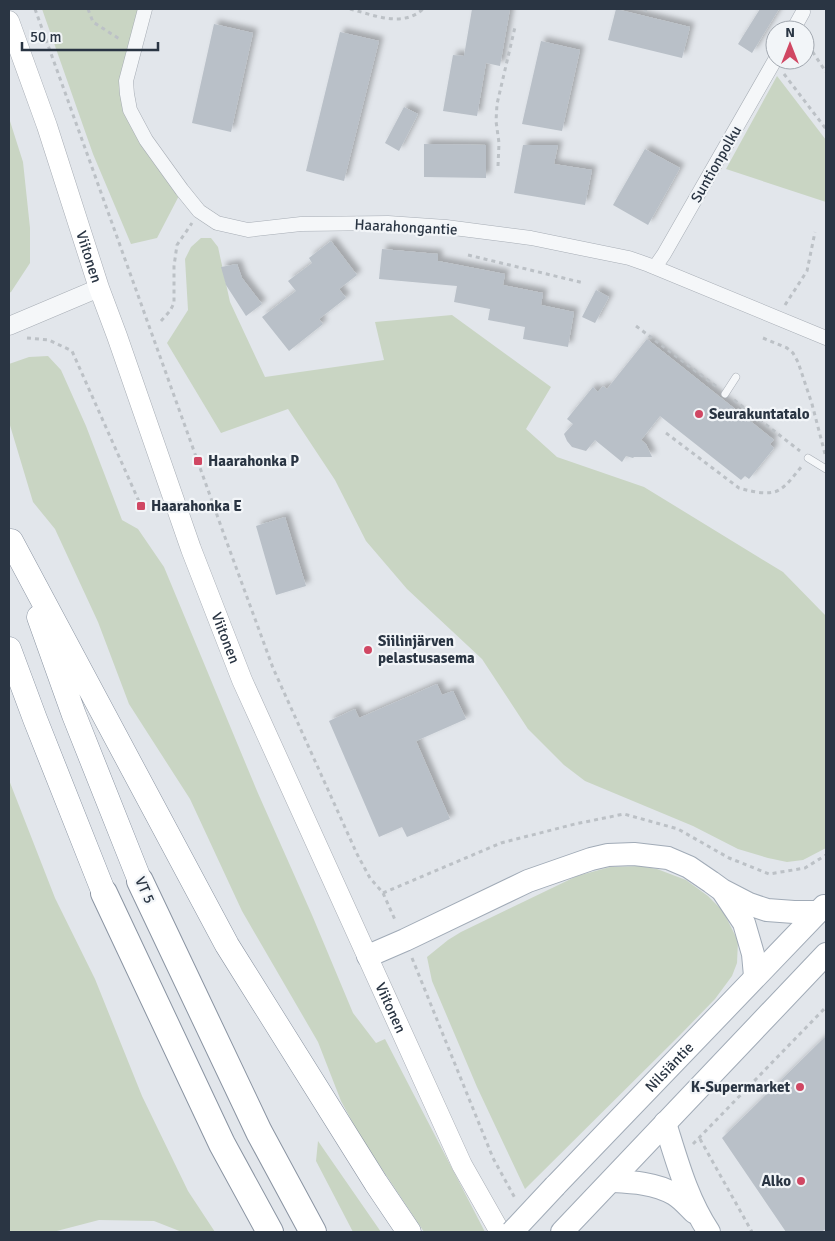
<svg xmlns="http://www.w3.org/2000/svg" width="835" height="1241" viewBox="0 0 835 1241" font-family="Signika,sans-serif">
<defs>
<filter id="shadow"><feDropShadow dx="4.5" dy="-4.5" stdDeviation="2.5" flood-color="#0004"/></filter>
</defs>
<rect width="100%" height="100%" fill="#e2e6eb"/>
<path fill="#c9d5c3" d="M42,9H145L127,94L182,190L157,238L131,244L93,154Z
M777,76L826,140V202L726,169Z
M9,118L23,162L30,228V263L11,292L9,293Z
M201,238H211L218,247L230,302L265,377L384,360L375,322L452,315L551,387L526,429L557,457L644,487L783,572L826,616V848L803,860L787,862L768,858L738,849L693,826L585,781L564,765L528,729L482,659L407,589L366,541L335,480L288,409L221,433L167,343L188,310L185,259L191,247Z
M48,356L61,370L86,426L122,520L138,529L164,567L257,791L312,915L353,1013L376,1043L385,1039L485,1232H424L360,1136L341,1101L318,1042L242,911L190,799L129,704L98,622L55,529L33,502L9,422V364L29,357Z
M9,780L55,898L95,979L142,1096L188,1191L215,1232H182L154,1221L99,1220L53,1232H9Z
M640,866L657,869L686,880L708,896L723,911L738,941L737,963L732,976L715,999L680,1035L525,1189L477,1087L432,981L427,957L448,940L461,932L577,876L610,867Z
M318,1141L381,1232H353L316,1161Z"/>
<path fill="#b9c0c8" filter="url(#shadow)" d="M472,9H510L500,66L486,63L477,116L443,111L453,55L464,56Z
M616,9L690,27L682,58L608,40Z
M760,9H779L752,53L738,44Z
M214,24L253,33L231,132L192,123Z
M340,32L379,41L344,181L306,171Z
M541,41L580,50L562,131L522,124Z
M404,107L418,114L399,151L385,143Z
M424,144L486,145V178L424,177Z
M523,145H558L554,164L592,170L585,205L514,193Z
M645,149L680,168L648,225L613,205Z
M331,241L357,275L339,289L346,298L319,319L323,324L289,351L262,317L296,291L288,281L312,263L309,258Z
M382,249L438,254V261L505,274L503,285L543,293L541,305L574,312L568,347L523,339L525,327L488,320L490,309L454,302L457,286L379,279Z
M237,264L242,278L262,304L246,316L226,285L221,267Z
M596,290L609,297L595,323L582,317Z
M647,339L774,440L770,444L774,448L749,479L745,476L741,480L660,416L641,440L646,444L652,457H634L633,458L626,456L622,462L595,440L586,451L572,447L567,441L564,434L573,424L567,419L593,387L598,392L603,386L607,389Z
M285,517L306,586L276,595L256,526Z
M437,684L442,695L453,691L466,719L416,741L450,819L407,837L402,827L379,837L329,721L355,709L359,718Z
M826,1036V1229L821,1232H786L722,1138Z"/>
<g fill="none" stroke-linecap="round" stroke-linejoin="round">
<defs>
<path id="service" d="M725,394L736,377
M808,458L826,469"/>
<path id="minor" d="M145,9L126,81L127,94L130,110L146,140L182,190L199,211L217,223L248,230L301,224L388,223L446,227L531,238L629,258L649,265L826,338
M793,30L803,12
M655,267L664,254L775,60"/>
<path id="tertiary" d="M9,326L99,288"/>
<g id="secondary">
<path id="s1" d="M9,21L47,126L99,288L117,336L191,549L242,680L462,1165L500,1232"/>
</g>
<g id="primary">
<path d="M724,893L744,923L753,954L755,976"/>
<path d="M368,956L405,940L528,881L591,859L608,855L634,854L668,858L689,867L711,882L722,890L749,904L767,910L794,912H818"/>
<path d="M665,1123C677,1161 687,1199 709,1232"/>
<path d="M612,1181C632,1182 655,1183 674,1194C681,1198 688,1206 694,1212"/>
<path id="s2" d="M555,1186L824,906"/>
<path d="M562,1232L826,954"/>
</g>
<path id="trunk" d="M11,541L227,945L376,1183L409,1232
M39,617L74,715L140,881
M9,649L35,719L104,893"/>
<path id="motorway" d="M140,881L259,1132L313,1232
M104,893L222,1144L270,1232"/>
</defs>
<use href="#service" stroke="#a7adb5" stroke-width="8"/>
<use href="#minor" stroke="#a7adb5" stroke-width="15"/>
<use href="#tertiary" stroke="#a7adb5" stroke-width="19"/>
<use href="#secondary" stroke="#a7adb5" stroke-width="21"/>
<use href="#primary" stroke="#a1abb7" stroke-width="24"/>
<use href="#trunk" stroke="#8a94a2" stroke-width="25"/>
<use href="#motorway" stroke="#8a94a2" stroke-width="28"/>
<path stroke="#bcc1c6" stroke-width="3" stroke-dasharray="4 4" stroke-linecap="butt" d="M35,9L226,540L273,668L357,854L370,878L383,893L396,922
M88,9L93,22L121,40
M350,9C374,15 402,28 423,9
M645,12L646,9
M808,45L826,72
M784,74L826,129
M498,166L499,143L496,121L497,104L515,27
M468,255L584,283
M785,305L807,271L815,232
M161,321L170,311L174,303V266L177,245L192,223
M636,326L717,387
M27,338L49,340L72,351L141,506
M763,338L787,348L793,353L798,362L812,404L825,454
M734,400L800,451
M666,433L739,488C749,491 769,496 779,490C788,485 795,474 802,466
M383,893L501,843L575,824L624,814L678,829L729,858L769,874L805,868L826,855
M412,958L493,1158L516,1200
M700,1139L752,1232
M693,1144L826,1007"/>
<use href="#service" stroke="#f5f7f9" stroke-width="7"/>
<use href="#minor" stroke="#f5f7f9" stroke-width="14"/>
<use href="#tertiary" stroke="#f5f7f9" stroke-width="18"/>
<use href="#secondary" stroke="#fff" stroke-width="20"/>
<use href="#primary" stroke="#fff" stroke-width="22"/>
<use href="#trunk" stroke="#fff" stroke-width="24"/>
<use href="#motorway" stroke="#fff" stroke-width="26"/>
<defs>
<path id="primary-bridge" d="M512,1232L555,1186"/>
</defs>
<use href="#primary-bridge" stroke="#a1abb7" stroke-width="24" stroke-linecap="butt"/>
<use href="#primary-bridge" stroke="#fff" stroke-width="22"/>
</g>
<g fill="#d04763" stroke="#f2f5f8" stroke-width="2">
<circle cx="699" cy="414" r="5"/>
<rect x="193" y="456" width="10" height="10" rx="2.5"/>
<rect x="136" y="501" width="10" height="10" rx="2.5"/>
<circle cx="368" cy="650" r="5"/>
<circle cx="800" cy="1087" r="5"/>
<circle cx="801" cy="1181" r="5"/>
</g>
<g text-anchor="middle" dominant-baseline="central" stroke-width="4.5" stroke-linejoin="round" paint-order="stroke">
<g font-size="15" fill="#2a3543" stroke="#f2f5f8">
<text transform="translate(716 164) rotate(-60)">Suntionpolku</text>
<text transform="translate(406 227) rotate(3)">Haarahongantie</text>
<text stroke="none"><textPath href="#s1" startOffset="249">Viitonen</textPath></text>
<text stroke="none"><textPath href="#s1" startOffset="654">Viitonen</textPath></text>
<text transform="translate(145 890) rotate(66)">VT 5</text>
<text stroke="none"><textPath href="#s1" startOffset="1059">Viitonen</textPath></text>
<text stroke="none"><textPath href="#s2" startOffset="165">Nilsiäntie</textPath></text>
</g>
<g font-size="15" font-weight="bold" fill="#2a3543" stroke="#f2f5f8" text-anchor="start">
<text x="709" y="414">Seurakuntatalo</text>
<text x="208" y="461">Haarahonka P</text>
<text x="151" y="506">Haarahonka E</text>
<text x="378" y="641">Siilinjärven<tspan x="378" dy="17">pelastusasema</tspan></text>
<text x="790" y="1087" text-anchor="end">K-Supermarket</text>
<text x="791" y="1181" text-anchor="end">Alko</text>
</g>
</g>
<rect width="835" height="1241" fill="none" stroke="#2a3543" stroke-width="20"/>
<g transform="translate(790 45)"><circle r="24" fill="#f2f5f8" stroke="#a2a8b0"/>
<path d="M0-4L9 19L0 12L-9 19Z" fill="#d04763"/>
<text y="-8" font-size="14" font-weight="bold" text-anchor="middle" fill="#2a3543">N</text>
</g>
<path d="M22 42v8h136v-8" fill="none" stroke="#2a3543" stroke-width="2.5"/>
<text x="30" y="42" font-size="15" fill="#2a3543" stroke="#f2f5f8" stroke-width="4" paint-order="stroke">50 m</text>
</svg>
